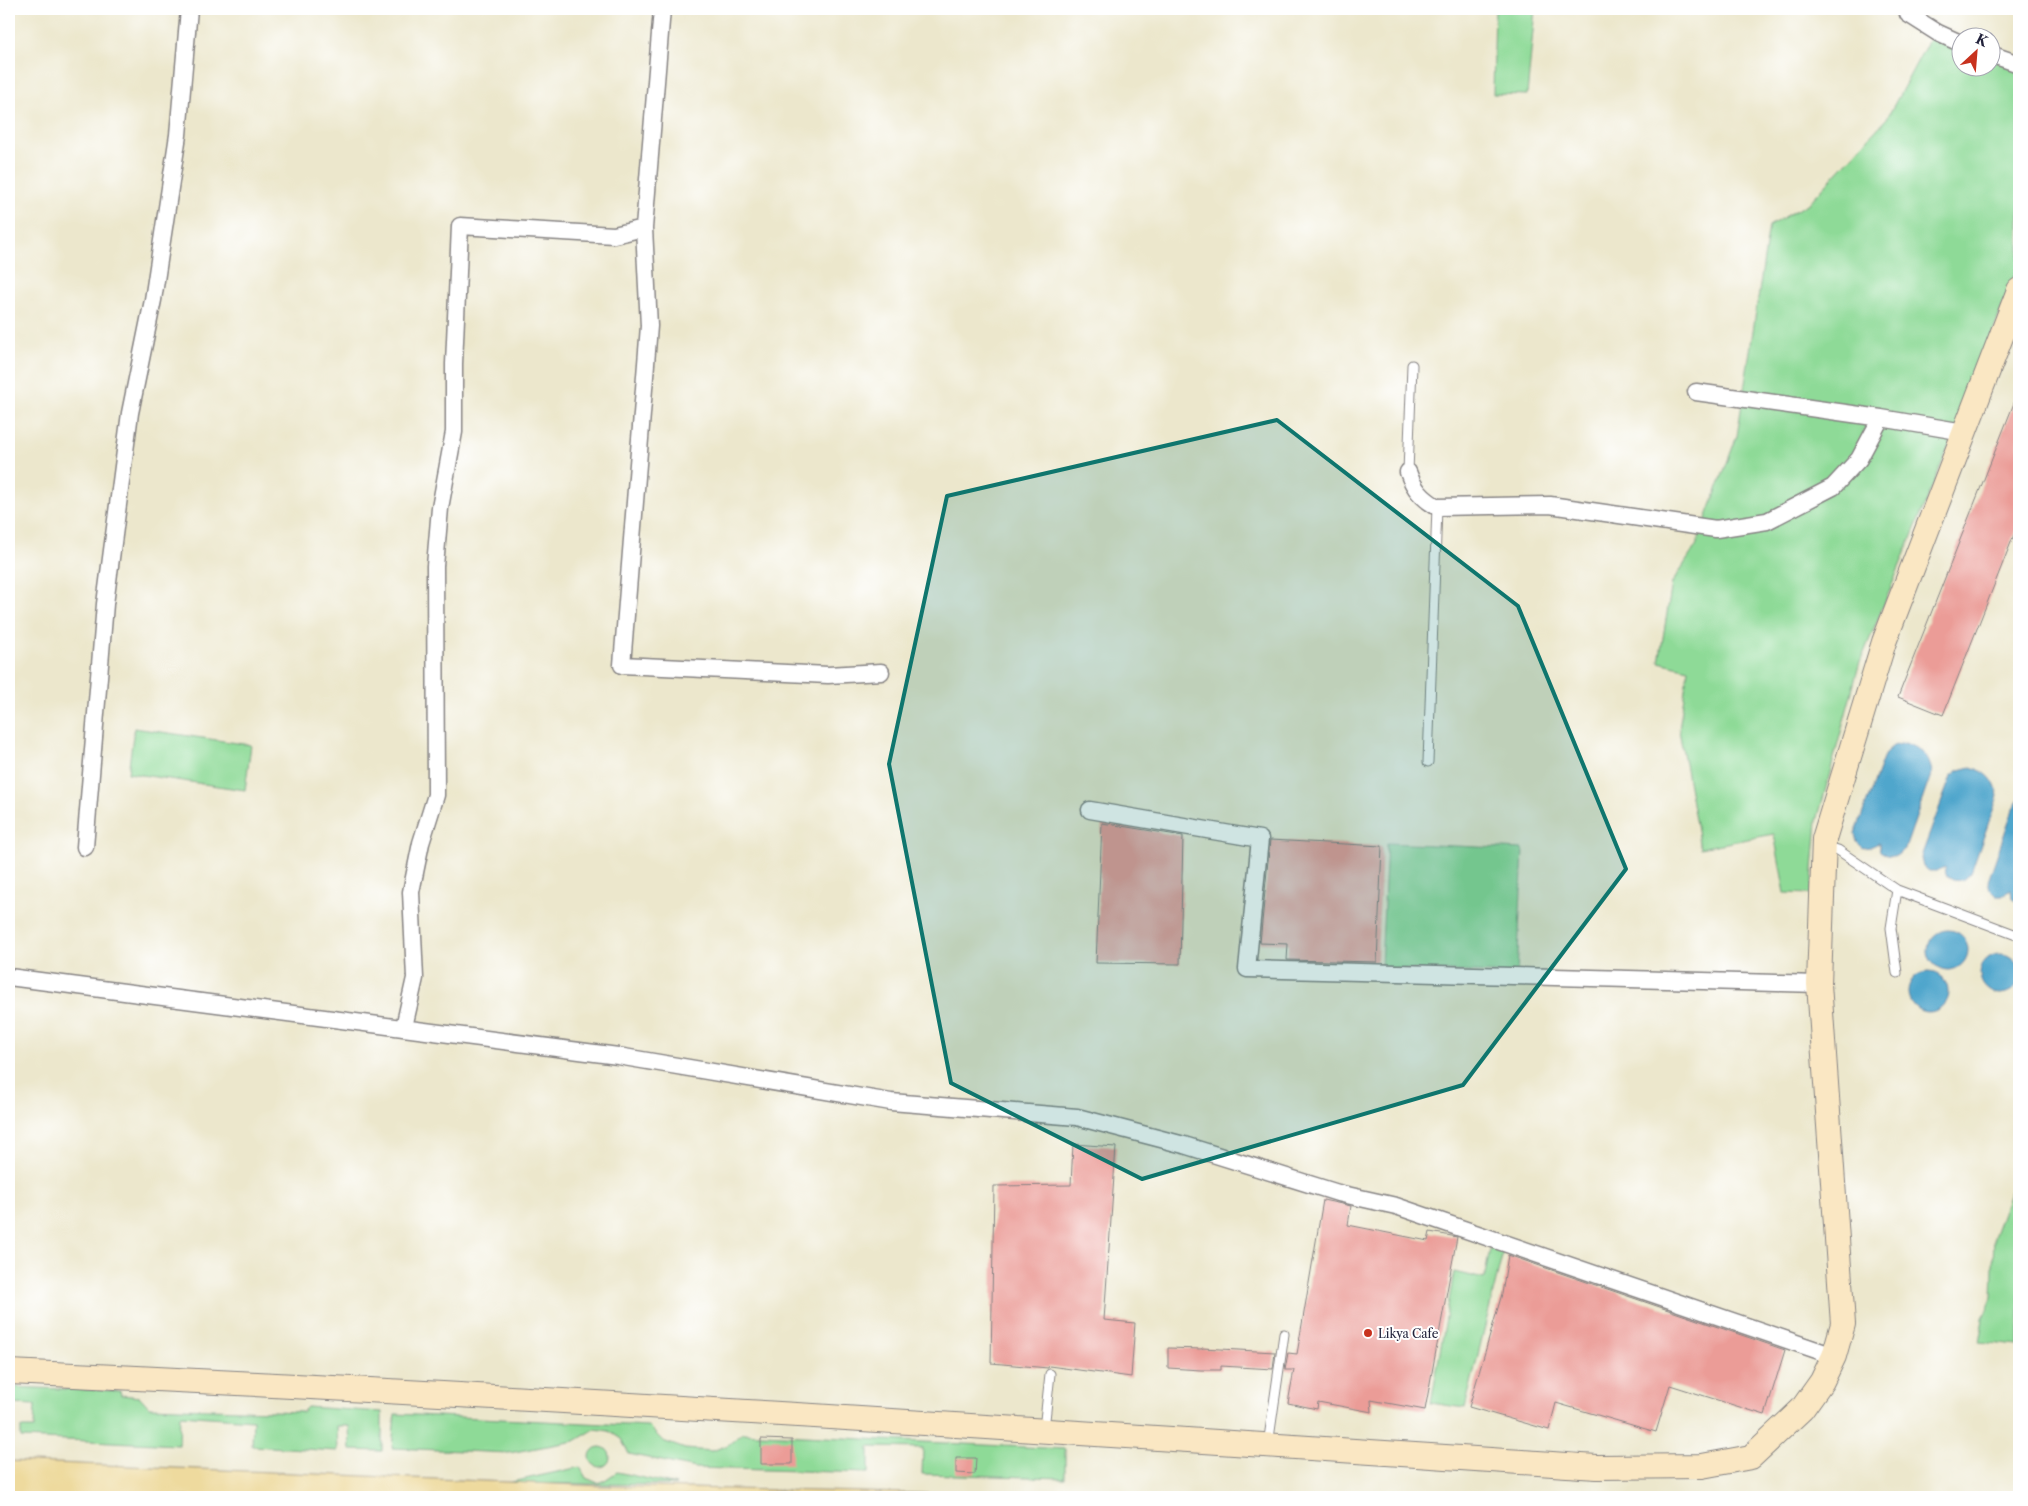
<svg xmlns="http://www.w3.org/2000/svg" width="2028" height="1506" viewBox="0 0 2028 1506" font-family="'Libre Caslon Text',serif">
<rect width="100%" height="100%" fill="#fff"/>
<filter id="ink" filterUnits="userSpaceOnUse"><feTurbulence type="fractalNoise" baseFrequency=".02" numOctaves="2"/><feDisplacementMap in="SourceGraphic" scale="10" xChannelSelector="R" yChannelSelector="G"/><feConvolveMatrix kernelMatrix="1 2 1 2 8 2 1 2 1" color-interpolation-filters="sRGB"/></filter>
<filter id="wash" filterUnits="userSpaceOnUse"><feTurbulence type="fractalNoise" baseFrequency=".0096" numOctaves="4" result="noise"/><feDisplacementMap in="SourceGraphic" scale="20" xChannelSelector="R" yChannelSelector="G"/><feGaussianBlur stdDeviation="1.12" result="paint"/><feColorMatrix in="noise" values="0 0 0 0 0 0 0 0 0 0 0 0 0 0 0 0 0 1.4 0 .05"/><feComposite in="paint" operator="in"/></filter>
<g filter="url(#wash)">
<rect width="100%" height="100%" fill="#ece7cc"/>
<path fill="#8eda97" stroke="#587e69" d="M1495,9H1535L1527,95L1493,94Z
M1931,36L1960,47V68H1990L1991,59L2019,69V263L1958,424L1859,665L1817,821L1811,894L1785,893L1774,834L1700,848L1679,730L1688,669L1659,662L1672,583L1696,546L1737,436L1769,226L1809,203L1887,118Z
M134,728L251,745L245,790L128,773Z
M1387,843L1523,849L1517,974L1381,968Z
M2019,1153V1346L1979,1342L1983,1319L1992,1297L1994,1237L2014,1182Z
M1491,1244L1504,1248L1465,1408L1431,1403L1454,1272L1484,1279Z
M9,1387L120,1391L121,1395L140,1397L149,1407L302,1412L307,1407L382,1412V1451L350,1450L349,1426H337L338,1451L252,1446L253,1420L180,1415L179,1445L21,1438V1428H34L35,1405L9,1404Z
M395,1414L648,1426L663,1441L685,1449L712,1451L728,1445L743,1433L1065,1449V1478L922,1474L923,1448L869,1447V1473L695,1468L629,1454L621,1439L609,1431L595,1429L575,1441L509,1453L392,1448Z
M590 1457a10 10 0 1 1 20 0a10 10 0 1 1-20 0Z
M580,1467L586,1478L598,1483L605,1480L617,1472L676,1485L507,1483Z"/>
<path fill="#eeda9e" stroke="#887e6c" d="M9,1461L602,1486L1081,1497H9Z"/>
<path fill="#50a6cc" stroke="#396484" d="M1905,743C1921,748 1929,756 1932,772L1905,849L1896,856L1887,855L1880,851L1879,843L1870,847L1863,848L1857,842L1855,834L1885,753L1893,746Z
M1971,767C1987,772 1995,779 1998,796L1971,873L1962,880L1953,879L1946,875L1945,867L1936,871H1929L1923,866L1921,857L1951,776L1959,770Z
M2019,799V903L2012,899L2011,890L2002,895H1996L1990,889L1988,881L2013,809Z
M1928 950a20 20 0 1 1 40 0a20 20 0 1 1-40 0Z
M1980 974a20 20 0 1 1 40 0a20 20 0 1 1-40 0Z
M1908 992a20 20 0 1 1 40 0a20 20 0 1 1-40 0Z"/>
<g id="blocks">
<path fill="#eb9c97" d="M2018,393L2019,522L1943,715L1898,697Z
M1102,823L1183,836L1180,964L1096,963Z
M1270,840L1382,846L1377,962L1287,960L1288,944L1260,943Z
M1073,1144L1116,1147L1104,1320L1135,1323L1131,1377L1049,1366L1048,1368L991,1363L994,1186L1071,1185Z
M1323,1200L1351,1206L1348,1225L1428,1241L1430,1232L1457,1237L1425,1410L1371,1400L1372,1412L1318,1402L1317,1409L1288,1403L1294,1370H1285L1288,1353L1297,1354Z
M1508,1255L1785,1350L1765,1415L1670,1385L1656,1432L1556,1403L1549,1430L1469,1407L1502,1294Z
M1168,1348L1202,1349V1348L1275,1352L1273,1369L1221,1366V1370H1201L1168,1368Z
M761,1439L792,1440V1464H761Z
M956,1458H976L975,1474L956,1473Z"/>
</g>
</g>
<g filter="url(#ink)">
<use href="#blocks" fill-opacity="0" stroke="#878484" stroke-width="1"/>
<g fill="none" stroke-linecap="round" stroke-linejoin="round">
<defs>
<path id="lane" d="M1408,472L1412,365
M1428,762L1437,507
M1824,846L1838,850L1897,890L2019,936
M1897,890L1891,928L1897,973
M1044,1429L1050,1374
M1268,1445L1284,1334"/>
<path id="street" d="M662,9L644,228L649,326L622,665L828,675L881,672
M1910,9L1908,14L1938,33L1960,43
M1990,54L2019,64
M1696,392L1881,418
M1408,472C1414,489 1422,498 1437,507L1550,505L1716,529L1767,521L1833,487L1859,459L1881,418L1964,432
M1090,810L1260,839L1247,969L1819,984
M85,847L105,604L130,413L153,300L178,135L189,9
M9,977L618,1056L891,1102L1077,1117L1184,1145L1338,1193L1396,1206L1834,1356
M404,1027L415,978L411,892L421,843L436,795L435,566L440,508L454,432V364L460,226L614,235L644,228"/>
<path id="secondary" d="M9,1372C539,1396 1068,1432 1597,1467L1702,1466L1751,1457L1802,1409L1822,1381L1834,1356L1843,1324L1819,984L1824,839L1884,642L2019,290"/>
</defs>
<use href="#lane" stroke="#878484" stroke-width="11"/>
<use href="#street" stroke="#878484" stroke-width="19"/>
<use href="#secondary" stroke="#878484" stroke-width="26"/>
<use href="#lane" stroke="#fff" stroke-width="9"/>
<use href="#street" stroke="#fff" stroke-width="16"/>
<use href="#secondary" stroke="#fae7c3" stroke-width="24"/>
</g>
</g>
<path fill="#0f766e" fill-opacity="0.2" stroke="#0f766e" stroke-width="4" stroke-linejoin="round" d="M1277,420L1518,606L1626,869L1463,1085L1142,1179L951,1083L889,764L947,496Z"/>
<circle fill="#c8321e" stroke="#fff" stroke-width="2" cx="1368" cy="1333" r="5"/>
<g text-anchor="middle" dominant-baseline="central" stroke-width="4" stroke-linejoin="round" paint-order="stroke">
<g font-size="12" fill="#22223b" stroke="#fff" text-anchor="start">
<text x="1378" y="1333">Likya Cafe</text>
</g>
</g>
<rect width="2028" height="1506" fill="none" stroke="#fff" stroke-width="30"/>
<g transform="translate(1976 52) rotate(26)"><circle r="24" fill="#ffffff" stroke="#a7a7b1"/>
<path d="M0-4L9 19L0 12L-9 19Z" fill="#c8321e"/>
<text y="-8" font-size="14" font-weight="bold" text-anchor="middle" fill="#22223b">K</text>
</g>
</svg>
